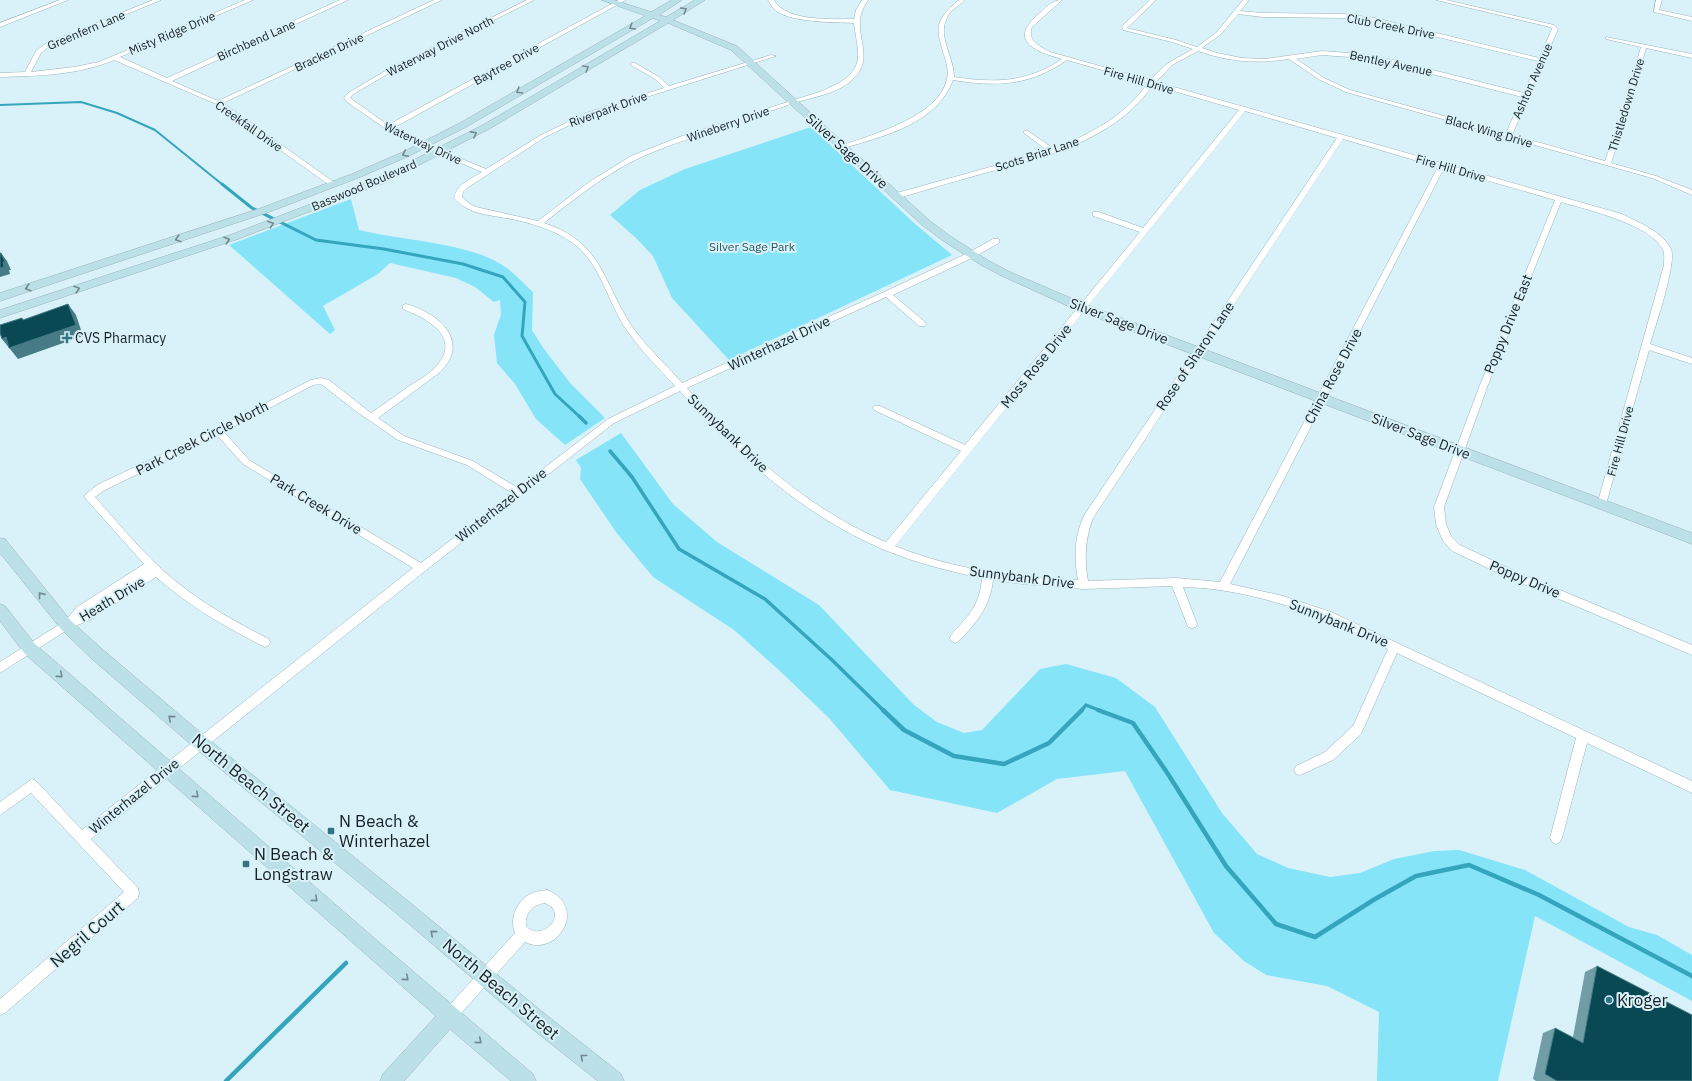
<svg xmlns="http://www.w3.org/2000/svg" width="1692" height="1081" viewBox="0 0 1692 1081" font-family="'IBM Plex Sans',sans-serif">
<rect width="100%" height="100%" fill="#d9f2f9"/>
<path fill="#86e4f9" d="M811,127L913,222L952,255L729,360L672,298L653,256L636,238L610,215L640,190L685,169Z
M351,199L359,230C402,241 473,242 508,269C517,276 525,285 533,292L532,330L544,349L571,384L605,418L565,445L536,419L515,384L497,363L494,335L501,314L500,300L494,302L475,287L456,278L390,263L378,274L323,306L335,330L330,334L229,245Z
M621,433L673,504L717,542L819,605L914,705L937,722L964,733L982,730L1040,669L1066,664L1116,678L1155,707L1222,813L1257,854L1288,868L1330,877L1360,873L1394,859L1434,851L1459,850L1525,870L1629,927L1657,935L1692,955V1001L1535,916L1498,1081H1377L1379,1012L1327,986L1266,975L1244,961L1214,933L1125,771L1057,779L997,813L890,790L829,718L781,672L734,630L653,577L616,532L580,479L581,468L576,460Z"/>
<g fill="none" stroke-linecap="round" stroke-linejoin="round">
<path stroke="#35a5bc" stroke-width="2" d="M0,105L81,102L117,113L155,130L223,185"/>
<path stroke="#35a5bc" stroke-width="3" d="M222,184L252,208L316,240L384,249L463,264L503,277L525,302L522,336L555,394L580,417"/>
<path stroke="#35a5bc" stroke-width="3.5" d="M579,416L586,423
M610,451L632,477L679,549L765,599L832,660L884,711
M1081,711L1086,705L1101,711"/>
<path stroke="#35a5bc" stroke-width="4.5" d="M883,710L904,730L954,756L1004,764L1049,743L1082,710
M1098,710L1133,723L1168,774L1226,866L1276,924L1315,937L1375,899L1416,876L1469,865L1539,895L1692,976
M226,1081L346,963"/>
<defs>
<path id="street" d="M60,0H68L0,27V23Z
M153,0H161L49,46L41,53L31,72L74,67L99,62L245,0H253L120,57L167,78L340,0H348L172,81L218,101L434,0H442L223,103L335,183L336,185L332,187L216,104L114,60C79,75 38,76 0,77V73L25,72L36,51L45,44Z
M527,0H534L396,69L352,95L350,98L388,125L619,0H626L393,128L425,144L486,169L541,135L589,112L664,88L655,79L631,65V63H635L659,77L669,86L771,55L776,56L593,114L545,137L467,188L463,192L462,197L470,204L476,207L538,221L589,182L631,156L682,136L822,91C841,83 860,74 858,51C857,41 855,32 854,23C835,22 786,23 773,8C771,6 770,3 768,0H774C786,22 832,19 854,19L856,10L862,0H868C864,6 861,12 860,19C858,40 872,59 855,77C840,94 812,97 791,104C745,120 698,134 653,152C613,168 578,196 544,223C602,242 602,280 631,325C646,347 665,363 682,383L884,292L968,253L993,239H999V243L974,257L893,295L925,322L926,324L925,326H919L886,297L687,388C742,449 809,510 886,542L961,451L874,410L873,408L874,406H880L965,445L1140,232L1093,216V212H1099L1143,228L1239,110L1153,85C1116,138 1054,154 996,170C963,179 931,188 899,198H893V194L1048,151L1024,133V131H1028L1054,149C1091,133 1123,118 1148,83L1067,60C1030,86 996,87 953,80C937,124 884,136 844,148H840V146C871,135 939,117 947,79C949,72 947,65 945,58C936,29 933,21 959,0H965C959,6 950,10 947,18C937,36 954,57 954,77C994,83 1027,83 1062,59C1033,51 1007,40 1041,12C1047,6 1053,0 1062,0L1032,27C1027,41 1039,46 1050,52L1150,80L1168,63L1193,49L1172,42L1123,30L1122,26L1150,0H1156L1127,28L1176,40L1197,47L1217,32L1243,0H1249L1240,11L1263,13L1344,14L1375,18L1539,58L1552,29L1550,27L1436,0H1446L1554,25L1558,29L1512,135L1605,161L1622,112L1641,47L1606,39V37L1692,54V58L1646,48L1628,112L1611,163L1656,176L1692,190V195L1652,178L1346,92L1320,80L1289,59C1256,64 1230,62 1198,51L1172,65L1156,82L1622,214C1638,222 1663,232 1671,249C1677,263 1655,327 1650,344L1692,358V364L1649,350L1605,508H1599L1597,505L1664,265C1664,260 1665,254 1663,250C1653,225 1585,209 1561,202L1488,385L1444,507L1446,524L1451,536L1460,545L1517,572L1692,645V655L1509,578L1452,551L1443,541L1436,524L1434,507L1480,385L1555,200L1444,168L1230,584L1283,596L1331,612L1692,781V793L1587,743L1562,838L1560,842L1556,844L1552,842L1550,838L1576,738L1397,653L1361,734L1333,760L1300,775L1296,774L1294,770L1296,766L1325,752L1353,726L1388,649C1366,639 1345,626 1322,618C1278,601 1230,588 1183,587L1197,624L1196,627L1192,628L1188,627L1187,624L1172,586L1084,589L1023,584L993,580C990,607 977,622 959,641L955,643L951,641L950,638L951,635C970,614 979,607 982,578C943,570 904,560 867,542C795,508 732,450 680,391L614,423L425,571L91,839L138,888L139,893L138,898L5,1013L0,1015V999L124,892L31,793L0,815V802L32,779L36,781L82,830L413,568L243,464L217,435L103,491L95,497C120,525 144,555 173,579C202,603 235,622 269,639L270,642L269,645L265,647L261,645C223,626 188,605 156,577L90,620L70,628L0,673V662L65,621L77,607L144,564L86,499L84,496L97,485L215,429L311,380L321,378L329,380L371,413C384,404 397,395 409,386C419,380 432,373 439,363C460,335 425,318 403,309V305L406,304C439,313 472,342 439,373L378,418L404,436L473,461L518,488L608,419L675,386C656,365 637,347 622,323C608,299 600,268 580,249C562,233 539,225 516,220C495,215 469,216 454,198C457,184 471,179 482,172L421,146L386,129L347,102L344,98L348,93L392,67ZM1238,14L1263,17L1344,18L1375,22L1538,61L1524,93L1393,60L1363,54L1322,51L1265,59L1242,58L1217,53L1202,48L1221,34ZM1322,55L1363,58L1393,64L1522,97L1506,133L1350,90L1324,78L1296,59ZM1245,111L1337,138L1085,514C1074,535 1074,558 1078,580C1016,577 953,570 895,546ZM1343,139L1438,167L1220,582L1176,578L1088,581C1084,559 1085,539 1093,518ZM321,384L357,412L398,440L467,465L512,493L421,563L249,460L224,432L313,385Z
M1656,0H1662L1659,10L1692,17V21L1654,12Z
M547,890C589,907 557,958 525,942L455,1020L450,1022L445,1020L443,1015L445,1010L515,933C509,918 517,900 532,893C536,891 542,891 547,890ZM545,903C548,905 552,906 553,909C562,921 539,941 526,926C524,913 534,904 545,903Z"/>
<path id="secondary" d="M602,0H614L651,12L672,0H682L659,15L666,17L695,0H705L673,20L737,46L930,221L950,236L989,261L1010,272L1087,305L1692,533V544L1079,311L1002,276L981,265L942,240L922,225L731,50L668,23L489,129L384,183L238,239L0,318V310L230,235L376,179L483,125L660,21L653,18L466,127L409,156L358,178L269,212L0,301V293L261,208L352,174L403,152L460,123L645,16Z
M0,538L5,539L71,621L102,649L207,738L408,901L545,1014L621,1074L624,1081H598L531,1028L396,913L195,748L92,659L61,629L0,553Z
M0,604L5,606L35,644L373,937L533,1074L536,1081H511L450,1029L404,1081H380L383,1074L436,1016L25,654L0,621Z"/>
</defs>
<use href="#street" stroke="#9ab2b8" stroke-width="1"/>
<use href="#secondary" stroke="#9ab2b8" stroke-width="1"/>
<use href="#street" fill="#fff" fill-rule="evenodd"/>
<use href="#secondary" fill="#bce0e7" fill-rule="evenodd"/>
</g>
<path fill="#719ea6" d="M1597,966L1692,1081H1536L1533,1079L1543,1033L1555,1028L1573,1037L1585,972Z"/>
<path fill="#477c86" d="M1,253L7,261L11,270H9L10,274L0,277V268L3,262Z
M68,304L76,315L83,336L18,359L2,339Z"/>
<path fill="#094954" stroke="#477c86" d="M0,253H1L5,262H3L4,267L0,268Z
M68,304L76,325L9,348L6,337L2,339L0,333V325L22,318L23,320Z
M1597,966L1692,1015V1081H1557L1545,1074L1555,1028L1583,1043Z"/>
<defs><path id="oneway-chevron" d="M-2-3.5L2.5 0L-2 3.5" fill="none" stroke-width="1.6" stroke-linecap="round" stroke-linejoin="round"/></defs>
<g stroke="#728a8f">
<use href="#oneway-chevron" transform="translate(684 10) rotate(-31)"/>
<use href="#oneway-chevron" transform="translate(632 27) rotate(149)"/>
<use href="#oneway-chevron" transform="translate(586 68) rotate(-31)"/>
<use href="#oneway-chevron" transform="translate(519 91) rotate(149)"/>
<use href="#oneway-chevron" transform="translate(474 134) rotate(-28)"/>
<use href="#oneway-chevron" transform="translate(405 154) rotate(155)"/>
<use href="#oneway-chevron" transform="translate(271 224) rotate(-20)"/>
<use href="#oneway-chevron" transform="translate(178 239) rotate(162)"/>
<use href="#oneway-chevron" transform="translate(227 240) rotate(-18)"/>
<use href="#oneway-chevron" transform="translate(28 288) rotate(162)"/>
<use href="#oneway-chevron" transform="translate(77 289) rotate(-18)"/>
<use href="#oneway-chevron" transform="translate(41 595) rotate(-129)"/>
<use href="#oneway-chevron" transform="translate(60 675) rotate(41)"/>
<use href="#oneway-chevron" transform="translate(171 718) rotate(-140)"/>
<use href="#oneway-chevron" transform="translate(196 795) rotate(41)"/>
<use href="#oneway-chevron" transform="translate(315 899) rotate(41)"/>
<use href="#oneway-chevron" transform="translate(433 933) rotate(-140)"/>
<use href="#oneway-chevron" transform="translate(406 978) rotate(41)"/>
<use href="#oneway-chevron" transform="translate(479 1041) rotate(40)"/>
<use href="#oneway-chevron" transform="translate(583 1057) rotate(-141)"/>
</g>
<g fill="#317685" stroke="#d9f2f9" stroke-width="1.5">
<path d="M65 332h4v4h4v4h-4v4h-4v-4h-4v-4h4z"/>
<rect x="327" y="827" width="8" height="8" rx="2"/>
<rect x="242" y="860" width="8" height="8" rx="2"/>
<circle cx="1609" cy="1000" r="4"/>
</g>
<g text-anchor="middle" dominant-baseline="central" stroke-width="4" stroke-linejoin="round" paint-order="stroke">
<g font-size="12" fill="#172123" stroke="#d9f2f9">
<text transform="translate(1391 26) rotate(11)">Club Creek Drive</text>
<text transform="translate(86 30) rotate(-23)">Greenfern Lane</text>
<text transform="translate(172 33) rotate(-23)">Misty Ridge Drive</text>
<text transform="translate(256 40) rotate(-24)">Birchbend Lane</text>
<text transform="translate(440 46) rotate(-27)">Waterway Drive North</text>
<text transform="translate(329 52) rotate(-25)">Bracken Drive</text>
<text transform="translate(1391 63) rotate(12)">Bentley Avenue</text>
<text transform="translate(506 64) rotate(-29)">Baytree Drive</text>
<text transform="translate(1139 80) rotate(16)">Fire Hill Drive</text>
<text transform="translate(1532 81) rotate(-66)">Ashton Avenue</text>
<text transform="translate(1626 105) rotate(-73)">Thistledown Drive</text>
<text transform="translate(608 109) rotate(-20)">Riverpark Drive</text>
<text transform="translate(728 124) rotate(-19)">Wineberry Drive</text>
<text transform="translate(249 126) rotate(35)">Creekfall Drive</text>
<text transform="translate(1489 131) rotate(16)">Black Wing Drive</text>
<text transform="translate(423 143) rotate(25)">Waterway Drive</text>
<text transform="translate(1037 154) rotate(-18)">Scots Briar Lane</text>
<text transform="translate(1451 168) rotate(16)">Fire Hill Drive</text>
<text transform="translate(364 185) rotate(-23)">Basswood Boulevard</text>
<text transform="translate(1620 441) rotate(-75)">Fire Hill Drive</text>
</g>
<g font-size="12" fill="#295762" stroke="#d9f2f9">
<text x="752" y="246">Silver Sage Park</text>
</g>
<g font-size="14" fill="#172123" stroke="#d9f2f9">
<text transform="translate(847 151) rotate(42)">Silver Sage Drive</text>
<text transform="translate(1119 321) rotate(21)">Silver Sage Drive</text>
<text transform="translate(1508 324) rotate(-68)">Poppy Drive East</text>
<text transform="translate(779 343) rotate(-25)">Winterhazel Drive</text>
<text transform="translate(1195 356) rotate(-56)">Rose of Sharon Lane</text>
<text transform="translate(1036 366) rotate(-51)">Moss Rose Drive</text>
<text transform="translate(1333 376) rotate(-62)">China Rose Drive</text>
<text transform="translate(728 433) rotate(44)">Sunnybank Drive</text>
<text transform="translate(1421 436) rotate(21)">Silver Sage Drive</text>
<text transform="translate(202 438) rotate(-27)">Park Creek Circle North</text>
<text transform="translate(316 504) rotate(31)">Park Creek Drive</text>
<text transform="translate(501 505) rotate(-38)">Winterhazel Drive</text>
<text transform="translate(1022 577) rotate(7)">Sunnybank Drive</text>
<text transform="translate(1525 579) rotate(23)">Poppy Drive</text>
<text transform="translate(112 599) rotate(-31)">Heath Drive</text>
<text transform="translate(1339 623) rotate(22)">Sunnybank Drive</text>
<text transform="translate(134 796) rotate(-39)">Winterhazel Drive</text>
</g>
<g font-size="14" fill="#172123" stroke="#d9f2f9" text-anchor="start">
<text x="75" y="338">CVS Pharmacy</text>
</g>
<g font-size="17" fill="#172123" stroke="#d9f2f9">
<text transform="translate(251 783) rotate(39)">North Beach Street</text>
<text transform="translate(87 934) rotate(-41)">Negril Court</text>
<text transform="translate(501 989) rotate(40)">North Beach Street</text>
</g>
<g font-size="17" fill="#172123" stroke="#d9f2f9" text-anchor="start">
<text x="339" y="821">N Beach &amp;<tspan x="339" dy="20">Winterhazel</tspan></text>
<text x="254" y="854">N Beach &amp;<tspan x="254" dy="20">Longstraw</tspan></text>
<text x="1617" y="1000">Kroger</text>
</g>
</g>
</svg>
